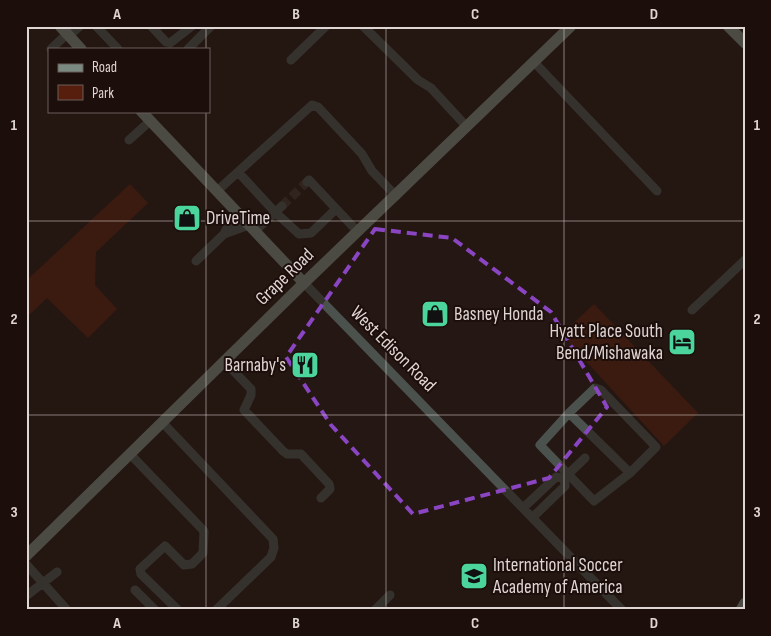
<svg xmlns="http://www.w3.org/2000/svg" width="771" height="636" viewBox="0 0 771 636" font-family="'Sofia Sans Condensed',sans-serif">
<rect width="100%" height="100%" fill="#251713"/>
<path fill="#581e0d" d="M130,184L148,203L96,252L95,285L117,309L88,338L47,298L26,318V281Z
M594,304L698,413L664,446L570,344L565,331Z"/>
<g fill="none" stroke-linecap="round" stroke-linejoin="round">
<path stroke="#413430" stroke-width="9" stroke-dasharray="9 4.5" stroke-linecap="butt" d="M282,206L307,182"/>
<path stroke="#4b524e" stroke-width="9" d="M96,26L118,49
M151,26L166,42L170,43L192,26
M363,26L418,80L431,88L467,127
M69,36L80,26
M51,49L67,34
M188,49L211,26
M291,60L326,26
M534,62L657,191
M129,140L150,121
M238,172L275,212L299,234L311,233L336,209
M307,182L309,180L358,232
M217,191L312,105L318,107L362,154L372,171L396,196
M255,231L282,206
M224,234L249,225
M196,261L224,234L235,210
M304,283L622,610
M692,310L745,260
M224,361L251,389V395L244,410L283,451L287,454H301L329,484L330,489L321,498
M569,413L630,473L594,501L540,445Z
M569,413L595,388L601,390L656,447L630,473
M162,422L273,539L274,548L271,557L216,610
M130,454L204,531L203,553L192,564L184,565L165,546L140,569L141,574L178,610
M523,508L556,477L564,478L585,458
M533,517L565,486L564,478
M26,564L67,610
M135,590L155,610
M26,596L57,572
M375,610L390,595"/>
<path stroke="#7a8981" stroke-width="11" d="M60,26L81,49
M728,26L745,43
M141,111L304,283
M26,556L304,283L571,26
M741,610L745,603"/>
</g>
<path d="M0 0H771V636H0ZM375,229L452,238L551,312L607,407L549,478L413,514L331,425L286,357Z" fill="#251713" fill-opacity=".55" fill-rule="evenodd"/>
<path fill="none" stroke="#8a45c2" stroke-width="4" stroke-dasharray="10 6" stroke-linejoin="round" d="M375,229L452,238L551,312L607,407L549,478L413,514L331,425L286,357Z"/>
<path fill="none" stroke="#dfd5d2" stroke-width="1" stroke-opacity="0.55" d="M206,26V49M386,26V610M564,26V610M206,111V610M26,221H745M26,415H745"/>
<defs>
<symbol id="shop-square" viewBox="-11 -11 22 22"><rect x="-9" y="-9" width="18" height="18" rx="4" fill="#4bd49b" stroke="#1c0e0b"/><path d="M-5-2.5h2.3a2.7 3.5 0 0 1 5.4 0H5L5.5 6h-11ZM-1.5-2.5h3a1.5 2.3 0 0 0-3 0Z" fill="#111"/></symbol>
<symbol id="hotel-square" viewBox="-11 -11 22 22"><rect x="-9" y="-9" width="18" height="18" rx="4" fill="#4bd49b" stroke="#1c0e0b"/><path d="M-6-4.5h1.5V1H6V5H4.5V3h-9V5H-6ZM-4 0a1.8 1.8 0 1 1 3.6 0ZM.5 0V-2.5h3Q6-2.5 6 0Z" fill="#111"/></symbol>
<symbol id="restaurant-square" viewBox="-11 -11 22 22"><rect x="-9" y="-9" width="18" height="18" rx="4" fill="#4bd49b" stroke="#1c0e0b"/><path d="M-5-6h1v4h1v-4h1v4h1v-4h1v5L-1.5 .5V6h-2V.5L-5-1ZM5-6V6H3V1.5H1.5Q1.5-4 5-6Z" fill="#111"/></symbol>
<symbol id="school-square" viewBox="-11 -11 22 22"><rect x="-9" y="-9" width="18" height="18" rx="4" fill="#4bd49b" stroke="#1c0e0b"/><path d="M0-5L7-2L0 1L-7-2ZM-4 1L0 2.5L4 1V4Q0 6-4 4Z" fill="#111"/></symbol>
</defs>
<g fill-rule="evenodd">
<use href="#shop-square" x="171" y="202" width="32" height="32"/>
<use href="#shop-square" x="419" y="298" width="32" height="32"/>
<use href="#hotel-square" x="666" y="326" width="32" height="32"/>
<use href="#restaurant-square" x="289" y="349" width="32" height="32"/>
<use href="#school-square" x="458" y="560" width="32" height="32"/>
</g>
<g text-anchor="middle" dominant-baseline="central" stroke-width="4" stroke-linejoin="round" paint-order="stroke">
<g font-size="19" fill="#dfd5d2" stroke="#1c0e0b" text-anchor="start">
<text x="206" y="218">DriveTime</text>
<text x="454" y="314">Basney Honda</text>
<text x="663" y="331" text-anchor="end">Hyatt Place South<tspan x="663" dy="22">Bend/Mishawaka</tspan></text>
<text x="286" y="365" text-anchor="end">Barnaby's</text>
<text x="493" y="565">International Soccer<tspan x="493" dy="22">Academy of America</tspan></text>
</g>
<g font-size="19" fill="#dfd5d2" stroke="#1c0e0b">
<text transform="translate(285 277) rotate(-44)">Grape Road</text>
<text transform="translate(393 349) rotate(45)">West Edison Road</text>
</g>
</g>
<rect width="771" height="636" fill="none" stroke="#1c0e0b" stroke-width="55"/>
<rect x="48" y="48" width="162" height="65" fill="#1c0e0b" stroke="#6a5e5b"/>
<rect x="58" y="64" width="25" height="8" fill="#7a8981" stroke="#6a5e5b"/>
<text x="92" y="72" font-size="15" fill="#dfd5d2">Road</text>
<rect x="58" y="85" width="25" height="15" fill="#581e0d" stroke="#6a5e5b"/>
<text x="92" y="98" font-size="15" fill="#dfd5d2">Park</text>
<rect x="28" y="28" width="716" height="580" fill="none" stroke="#dfd5d2" stroke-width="2"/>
<g font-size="16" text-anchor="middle" font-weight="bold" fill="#dfd5d2">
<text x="117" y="19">A</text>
<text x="296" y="19">B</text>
<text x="475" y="19">C</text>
<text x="654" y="19">D</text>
<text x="14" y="130">1</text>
<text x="757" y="130">1</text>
<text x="14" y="324">2</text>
<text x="757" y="324">2</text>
<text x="14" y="517">3</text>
<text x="757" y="517">3</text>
<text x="117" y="628">A</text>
<text x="296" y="628">B</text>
<text x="475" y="628">C</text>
<text x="654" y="628">D</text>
</g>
</svg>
